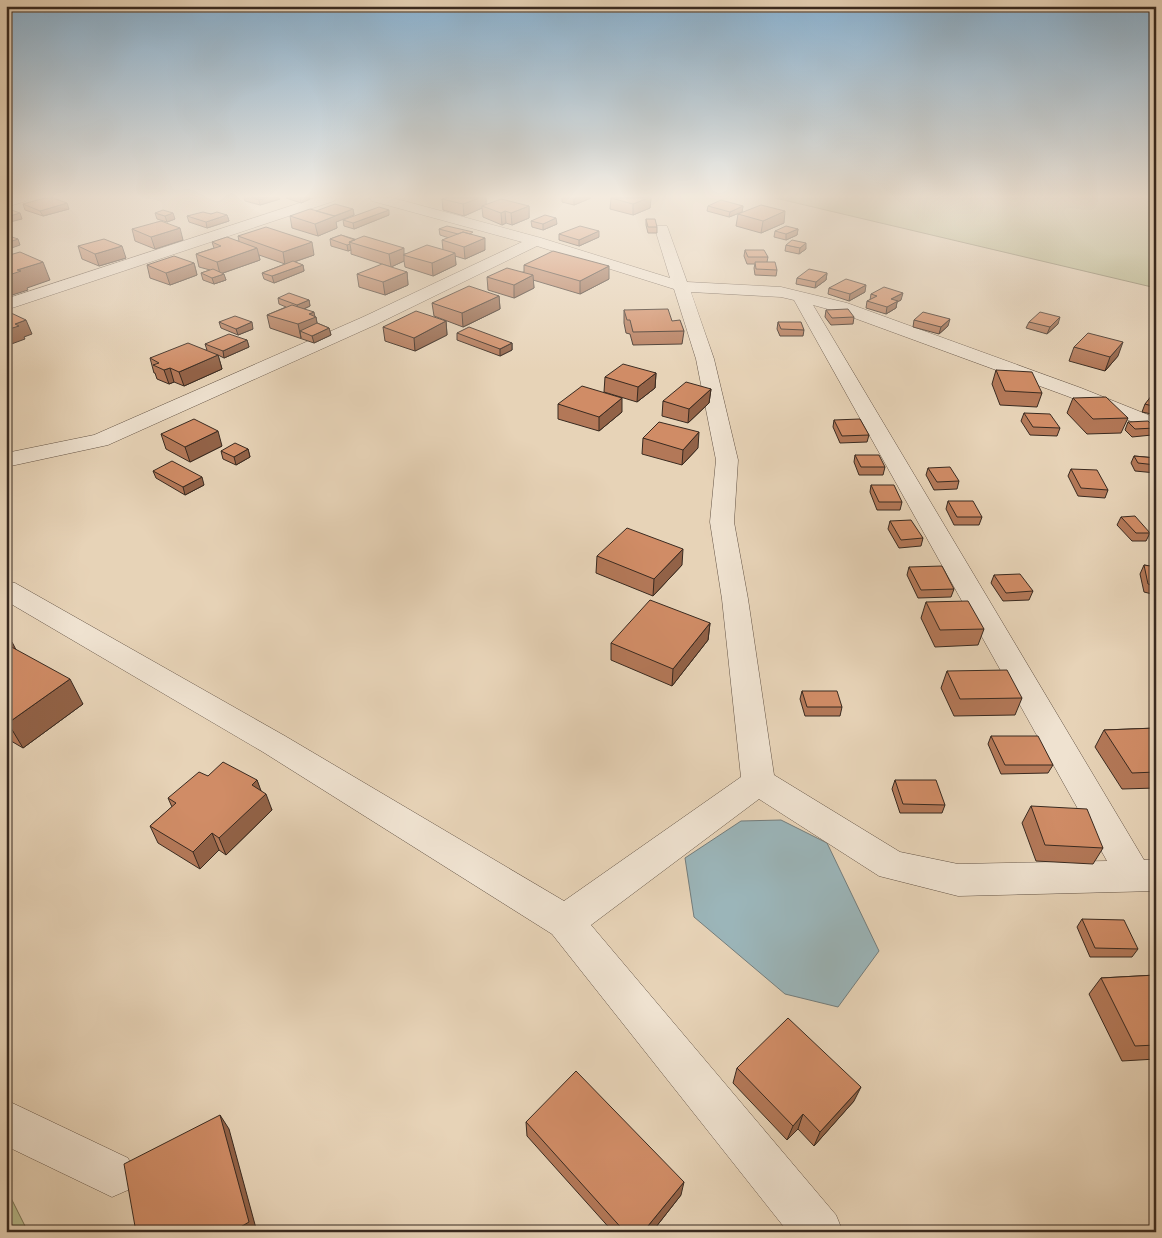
<svg xmlns="http://www.w3.org/2000/svg" width="1162" height="1238" viewBox="0 0 1162 1238" font-family="'Gentium Book Plus',serif">
<rect width="100%" height="100%" fill="#e7d3b7"/>
<filter id="stains"><feTurbulence type="fractalNoise" baseFrequency=".004" numOctaves="4"/><feColorMatrix values="0 0 0 0 .2 0 0 0 0 .09 0 0 0 0 .02 0 0 0 .5 -.17"/></filter>
<radialGradient id="worn" r=".72"><stop offset=".6" stop-color="#630" stop-opacity="0"/><stop offset="1" stop-color="#630" stop-opacity=".3"/></radialGradient>
<path fill="#b7bc8d" stroke="#787356" d="M775,198H1156V288Z
M6,1188L28,1232H6Z"/>
<path fill="#9bb5b9" stroke="#747d7c" d="M781,820L827,843L879,951L838,1007L785,994L694,917L685,858L741,821Z"/>
<g fill="none" stroke-linecap="round" stroke-linejoin="round">
<defs>
<path id="minor" d="M6,198H28L26,201L6,207Z
M315,198H336L334,201L6,310V299Z
M370,198H393L541,238L670,278L655,229L657,226H667L687,282L781,287L847,303L1081,388L1156,418V431L1067,396L835,311L813,305L1144,860L1156,859V891L958,896L879,876L759,799L591,925L836,1215L843,1232H788L552,934L263,752L6,601V581L15,583L285,736L564,901L741,777L722,599L710,522L716,460L696,359L674,289L537,246L375,325L108,445L6,467V453L94,435L363,317L522,242L372,201ZM691,292L781,297L794,300L1107,861L958,864L900,852L774,775L748,599L734,522L738,460L714,359Z
M6,1100L128,1158L135,1174L128,1190L112,1197L6,1146Z"/>
</defs>
<use href="#minor" stroke="#645446" stroke-width="1"/>
<use href="#minor" fill="#efe2d0" fill-rule="evenodd"/>
</g>
<path fill="#b37858" stroke="#392a20" d="M244,198H279L280,199L260,205L245,201Z
M286,198H310V199L301,203Z
M445,198H486V205L529,206V218L512,225L506,223L502,225L483,217L482,208L464,216L443,210L442,199Z
M562,198H591L574,205L562,202Z
M611,198H651L650,208L633,215L610,209Z
M23,204L69,209L43,216L25,210Z
M708,206H743L742,212L729,217L707,211Z
M353,209L354,215L336,222L337,228L318,236L292,228L290,216L316,211Z
M155,213L175,219L167,222L157,219Z
M211,214L227,215L229,221L207,228L189,222L187,216Z
M738,214L784,223L761,233L736,226Z
M389,215L354,229L344,226L343,220Z
M646,219L657,227V233H648L646,225Z
M531,221L557,224L543,230L532,227Z
M132,229L183,240L155,249L135,241Z
M439,229L473,235L485,250L465,259L455,256L456,265L433,276L405,267L404,261L391,267L351,254V250L348,251L331,246L330,239L341,235L404,254L443,250L442,240L449,238L440,235Z
M798,229L797,235L786,240L774,237L775,231Z
M559,234L599,237L579,246L559,240Z
M238,236L314,255L294,262L303,265L304,271L274,283L264,279L262,273L285,264L259,255L260,260L223,273L226,280L214,284L203,280L201,273L210,270L199,267L196,254L214,248L212,242L239,241Z
M786,245L806,249L799,254L785,251Z
M78,246L126,258L99,266L82,259Z
M745,250L768,257L767,262L777,270L776,276L755,275L754,268L755,264H747L744,256Z
M194,263L197,275L170,285L150,278L147,265Z
M524,265L609,279L580,294L533,280L534,288L514,298L488,290L487,277L524,272Z
M407,272L408,285L385,295L359,287L357,274Z
M827,273L826,280L815,288L796,284L797,278Z
M829,288L865,292L849,301L828,294Z
M871,294L901,300L897,302L896,308L886,314L866,308L867,301L870,300Z
M499,296L500,309L463,327L434,316L432,303Z
M278,298L309,300L310,306L304,309L316,317L317,323L329,328L331,335L314,343L270,328L267,315L286,307L279,304Z
M624,310L672,321L684,331L682,344L633,345L630,334L626,333L624,323Z
M826,310L854,317L853,324L831,325L825,317Z
M914,320L948,326L939,334L913,327Z
M446,321L447,335L415,351L385,341L383,327Z
M219,322L253,329L238,335L221,328Z
M778,322L804,330L803,336H780L777,329Z
M1029,322L1058,324L1047,334L1026,328Z
M457,333L512,343V350L500,356L457,340Z
M247,340L249,347L224,358L218,355L222,369L184,386L174,382L169,384L157,379L155,373H154L150,358L207,350L205,344Z
M1074,347L1118,356L1105,371L1069,361Z
M996,370L1042,393L1037,407L1000,405L992,384Z
M656,373L655,388L637,402L604,392L605,377Z
M711,389L709,403L688,423L662,416L663,401Z
M1156,396V415L1142,412L1145,404Z
M1073,398L1128,418L1121,433L1087,434L1067,413Z
M558,404L622,412L599,431L558,419Z
M1024,413L1060,428L1057,436L1030,435L1021,421Z
M834,420L869,435L867,442L840,443L833,427Z
M1128,422L1155,428L1152,435L1132,437L1125,430Z
M161,434L222,446L190,462L166,449Z
M643,438L698,448L682,465L642,454Z
M248,449L250,457L236,465L223,459L221,451Z
M855,455L885,467L883,475H859L854,462Z
M1134,456L1156,458V473L1135,471L1131,463Z
M928,468L959,481L957,489L934,490L926,475Z
M1071,469L1108,490L1105,498L1078,496L1068,476Z
M153,471L204,485L185,495L156,478Z
M871,485L902,502L900,510H877L870,492Z
M948,501L982,517L979,525H954L946,509Z
M1121,517L1150,533L1146,541H1132L1117,525Z
M890,521L923,538L921,546L899,548L888,529Z
M597,556L682,565L653,596L596,573Z
M1144,565L1156,567V595L1144,592L1140,574Z
M909,567L954,589L951,597L918,598L907,575Z
M994,575L1033,591L1029,600L1003,601L991,583Z
M926,602L984,629L978,645L935,647L921,618Z
M710,623L708,640L672,686L611,660V643Z
M6,639L16,650L83,704L23,748L6,738Z
M947,671L1022,698L1015,715L954,716L941,688Z
M802,691L842,707L840,716H805L800,699Z
M1156,728V788L1122,789L1095,747L1104,730Z
M991,736L1053,765L1048,773L1001,774L988,744Z
M208,776L257,780L260,790L272,810L226,855L219,850L200,869L158,843L150,826L172,807L168,798Z
M895,780L945,805L942,813H900L892,789Z
M1031,806L1103,848L1093,864L1036,861L1022,823Z
M1082,919L1138,949L1132,957H1090L1077,927Z
M1156,975V1059L1122,1061L1089,994L1101,978Z
M737,1068L854,1101L814,1146L798,1129L787,1140L733,1083Z
M526,1122L681,1195L652,1232H613L527,1136Z"/>
<path fill="#926247" stroke="#392a20" d="M265,198H279L280,199L260,205L259,200Z
M300,198H310V199L301,203Z
M479,198H486V207L482,206V208L464,216L463,204Z
M577,198H591L574,205V199Z
M648,198H651L650,208L633,215V204Z
M67,203L69,209L43,216L40,211Z
M529,206V218L512,225L511,213Z
M743,206L742,212L729,217L730,212Z
M353,209L354,215L336,222L337,228L318,236L315,224Z
M389,210V215L354,229L353,223Z
M505,211L506,223L502,225L501,213Z
M785,211L784,223L761,233L763,221Z
M20,213L22,219L6,223V217Z
M173,213L175,219L167,222L165,216Z
M227,215L229,221L207,228L206,222Z
M556,218L557,224L543,230V224Z
M180,228L183,240L155,249L151,237Z
M798,229L797,235L786,240V234Z
M599,231V237L579,246V240Z
M485,238V250L465,259L464,247Z
M18,239L20,245L6,250V243Z
M312,242L314,255L285,265L283,252Z
M806,243V249L799,254L800,248Z
M350,244L351,250L348,251L347,245Z
M122,246L126,258L99,266L95,254Z
M257,248L260,260L220,274L217,262Z
M404,248V261L391,267L389,254Z
M455,253L456,265L433,276L432,263Z
M43,262L50,280L27,288L28,290L6,297V276L17,270Z
M194,263L197,275L170,285L166,273Z
M303,265L304,271L274,283L272,276Z
M609,266V279L580,294V281Z
M407,272L408,285L385,295L383,282Z
M827,273L826,280L815,288L816,282Z
M224,274L226,280L214,284L212,278Z
M533,275L534,288L514,298V285Z
M866,285L865,292L849,301L850,294Z
M903,293L901,300L897,302L896,308L886,314L887,307L891,299Z
M499,296L500,309L463,327L462,313Z
M309,300L310,306L299,311L297,305Z
M314,312L315,317H316L318,330L300,331L301,338L298,324L309,314Z
M1060,317L1058,324L1047,334L1050,327Z
M950,319L948,326L939,334L941,327Z
M26,320L32,334L24,337L25,339L6,346V330L15,324Z
M446,321L447,335L415,351L414,338Z
M252,322L253,329L238,335L236,329Z
M329,328L331,335L314,343L312,336Z
M247,340L249,347L224,358L223,351Z
M1123,342L1118,356L1105,371L1110,357Z
M512,343V350L500,356V349Z
M218,355L222,369L184,386L179,372Z
M170,368L174,382L169,384L164,370Z
M656,373L655,388L637,402L638,387Z
M711,389L709,403L688,423L689,409Z
M622,398V412L599,431V417Z
M218,431L222,446L190,462L185,447Z
M699,432L698,448L682,465L683,450Z
M248,449L250,457L236,465L234,457Z
M202,477L204,485L185,495L183,487Z
M683,549L682,565L653,596L654,579Z
M710,623L708,640L672,686L673,669Z
M12,642L25,667L8,645Z
M70,679L83,704L23,748L8,723Z
M257,780L263,796L266,794L272,810L226,855L219,838L252,785Z
M212,833L219,850L200,869L193,852Z
M861,1087L854,1101L814,1146L820,1132Z
M803,1114L798,1129L787,1140L793,1126Z
M220,1115L229,1129L257,1232H232Z
M684,1182L681,1195L652,1232H643Z"/>
<path fill="#d08c66" stroke="#392a20" d="M45,198H53L67,203L40,211L23,204Z
M253,198H265L259,200Z
M445,198H479L463,204L442,199Z
M611,198H648L633,204Z
M501,199L529,206L511,213L505,211L501,213L482,206Z
M721,200L743,206L730,212L708,206Z
M335,204L353,209L334,216L316,211Z
M761,205L785,211L763,221L738,214Z
M379,207L389,210L353,223L343,220Z
M6,208L20,213L6,217Z
M310,209L335,216L315,224L290,216Z
M163,210L173,213L165,216L155,213Z
M203,212L211,214L217,212L227,215L206,222L187,216Z
M545,215L556,218L543,224L531,221Z
M646,219H655L657,227H648Z
M161,221L180,228L151,237L132,229Z
M447,226L473,232L470,234L463,232L458,234L439,229Z
M580,226L599,231L579,240L559,234Z
M786,226L798,229L786,234L775,231Z
M266,227L312,242L283,252L238,236Z
M463,232L485,238L464,247L442,240Z
M341,235L355,240L349,242L350,244L347,245L330,239Z
M6,236H9L18,239L6,243Z
M364,236L404,248L389,254L349,242Z
M227,237L257,248L217,262L196,254L221,246L212,242Z
M104,239L122,246L95,254L78,246Z
M792,240L806,243L800,248L786,245Z
M427,245L455,253L432,263L403,255Z
M745,250H764L768,257H748Z
M553,251L609,266L580,281L524,265Z
M20,252L43,262L17,270L21,271L6,276V256Z
M174,256L194,263L166,273L147,265Z
M293,261L303,265L272,276L262,273Z
M755,262H775L777,270L756,269Z
M382,264L407,272L383,282L357,274Z
M507,268L533,275L514,285L487,277Z
M213,269L224,274L212,278L201,273Z
M809,269L827,273L816,282L797,278Z
M846,279L866,285L850,294L829,288Z
M469,286L499,296L462,313L432,303Z
M884,287L903,293L891,299L898,301L887,307L867,301L877,296L871,294Z
M289,293L309,300L297,305L278,298Z
M292,305L314,312L309,314L316,317L298,324L267,315Z
M668,309L672,321L680,320L684,331L633,332L630,320H627L624,310Z
M848,309L854,317L832,318L826,310Z
M416,311L446,321L414,338L383,327Z
M9,312L26,320L15,324L19,326L6,330V313Z
M923,312L950,319L941,327L914,320Z
M1040,312L1060,317L1050,327L1029,322Z
M235,316L252,322L236,329L219,322Z
M778,322H801L804,330L781,329Z
M317,323L329,328L312,336L300,331Z
M469,327L512,343L500,349L457,333Z
M1088,333L1123,342L1110,357L1074,347Z
M229,334L247,340L223,351L205,344Z
M188,343L218,355L179,372L170,368L164,370L153,365L159,363L150,358Z
M623,364L656,373L638,387L605,377Z
M996,370L1032,372L1042,393L1005,391Z
M686,382L711,389L689,409L663,401Z
M582,386L622,398L599,417L558,404Z
M1152,395L1156,396V407L1145,404Z
M1106,397L1128,418L1093,419L1073,398Z
M1024,413L1050,414L1060,428L1033,427Z
M194,419L218,431L185,447L161,434Z
M860,419L869,435L842,436L834,420Z
M1148,421L1155,428L1135,429L1128,422Z
M659,422L699,432L683,450L643,438Z
M235,443L248,449L234,457L221,451Z
M855,455H879L885,467H861Z
M1134,456L1156,458V465L1138,463Z
M172,461L202,477L183,487L153,471Z
M950,467L959,481L937,482L928,468Z
M1071,469L1097,470L1108,490L1081,488Z
M871,485H894L902,502H879Z
M948,501H973L982,517H957Z
M1135,516L1150,533H1136L1121,517Z
M911,520L923,538L901,540L890,521Z
M627,528L683,549L654,579L597,556Z
M1144,565L1156,567V586L1148,584Z
M942,566L954,589L921,590L909,567Z
M1020,574L1033,591L1006,593L994,575Z
M650,600L710,623L673,669L611,643Z
M968,601L984,629L940,630L926,602Z
M6,639L12,642L8,645L70,679L8,723L6,722Z
M1007,670L1022,698L960,699L947,671Z
M802,691H837L842,707H807Z
M1156,728V772L1132,773L1104,730Z
M991,736H1038L1053,765H1005Z
M223,762L257,780L252,785L266,794L219,838L212,833L193,852L150,826L176,803L168,798L199,772L208,776Z
M895,780H936L945,805L903,804Z
M1031,806L1087,809L1103,848L1045,845Z
M1082,919L1124,920L1138,949L1095,948Z
M1156,975V1045L1135,1046L1101,978Z
M788,1018L861,1087L820,1132L803,1114L793,1126L737,1068Z
M576,1071L684,1182L643,1232H625L526,1122Z
M220,1115L249,1222L232,1232H136L124,1164Z"/>
<linearGradient id="sky" x2="0" y2="1"><stop stop-color="#89b4d5"/><stop offset="0.53" stop-color="#f4ebdf"/><stop offset="1" stop-color="#f4ebdf" stop-opacity="0"/></linearGradient>
<rect width="1162" height="371" fill="url(#sky)"/>
<rect width="1162" height="1238" fill="none" stroke="#e7d3b7" stroke-width="25"/>
<rect x="8" y="8" width="1147" height="1223" fill="none" stroke="#392a20" stroke-width="2.5"/>
<rect x="12" y="12" width="1137" height="1213" fill="none" stroke="#392a20"/>
<rect width="100%" height="100%" filter="url(#stains)"/>
<rect width="100%" height="100%" fill="url(#worn)"/>
</svg>
